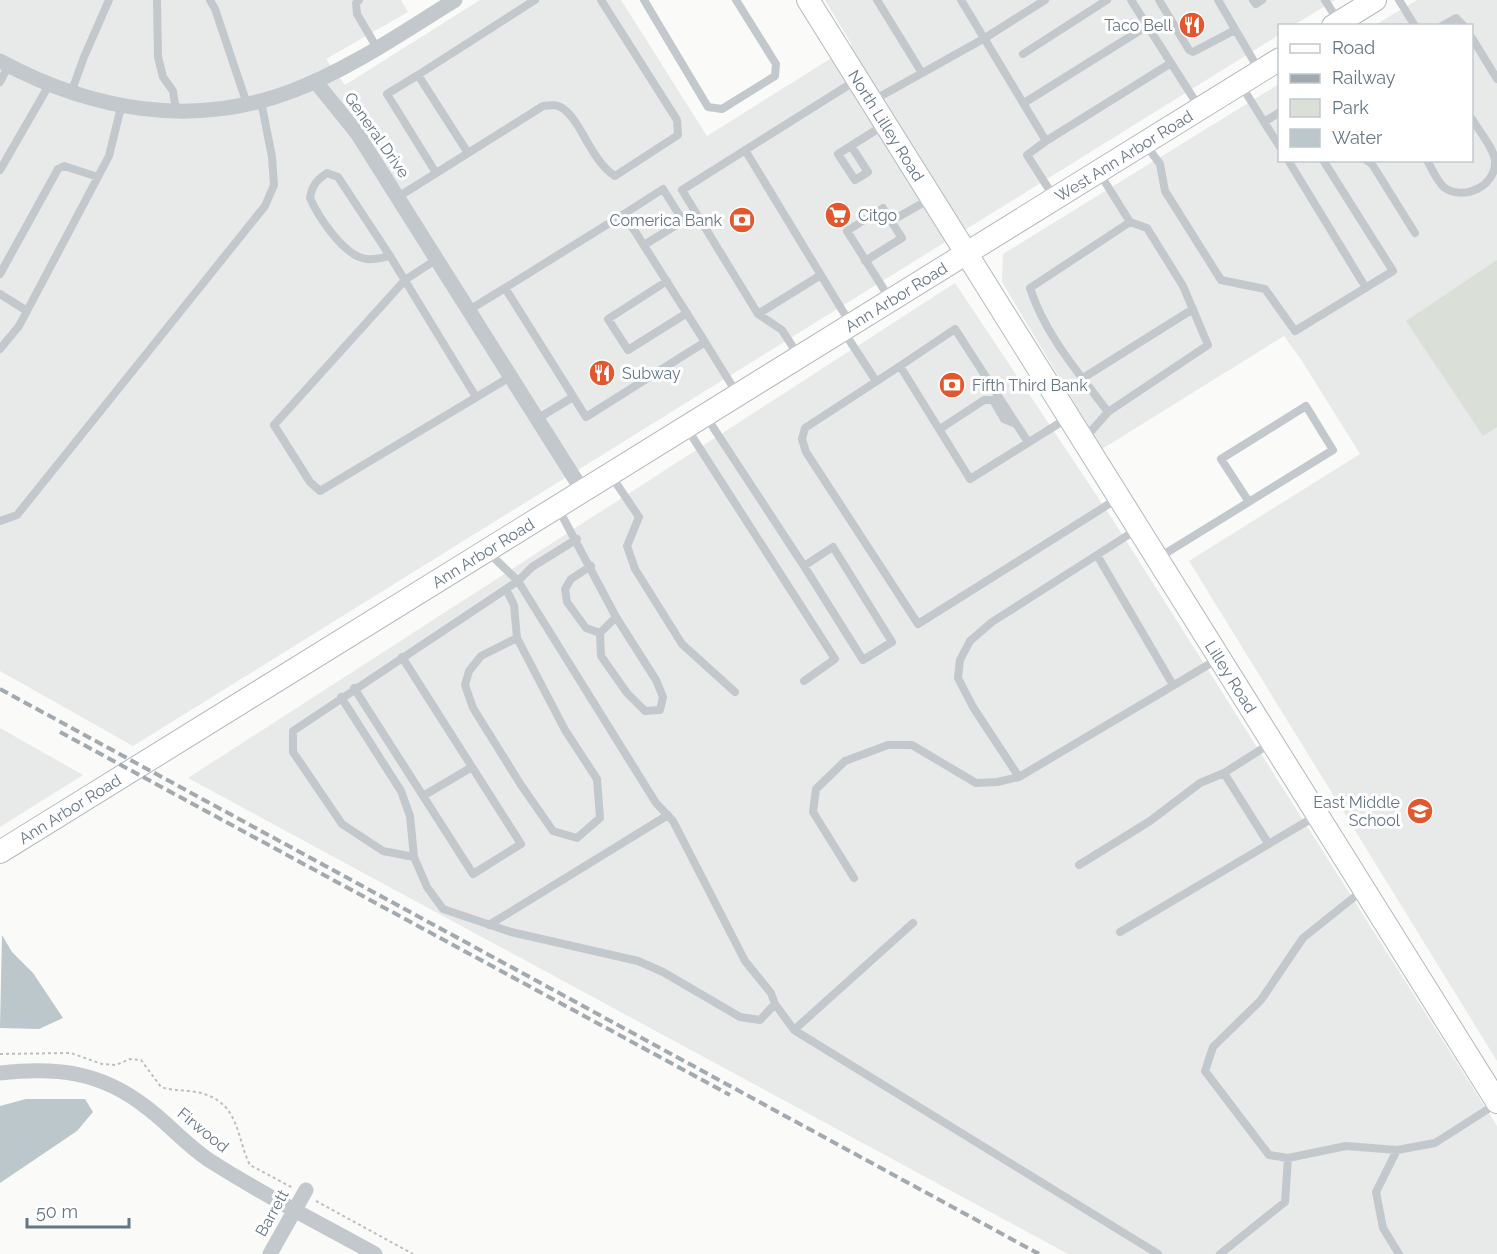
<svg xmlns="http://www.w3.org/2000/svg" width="1497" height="1254" viewBox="0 0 1497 1254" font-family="Raleway,sans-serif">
<rect width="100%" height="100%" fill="#fafaf8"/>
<path fill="#e8e9e9" d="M0,0H401L408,12L326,59L345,85L480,0H621L707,136L852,45L825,0H1335L1294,25L1280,26L1279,35L133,746L0,671Z
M1417,0H1497V1061L1189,561L1360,454L1300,358L1284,336L1102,449L1002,282L1003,254L1279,84L1280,160H1472V26L1375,25Z
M955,283L1113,520L1497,1126V1254H1068L188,778Z
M0,728L83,775L0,827Z"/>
<path fill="#dadfd7" d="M1497,260V427L1483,436L1406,321Z"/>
<path fill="#bbc7cb" d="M2,935L12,952L33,973L63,1018L39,1029L0,1028Z
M26,1099H85L93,1112L77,1131L0,1183V1106Z"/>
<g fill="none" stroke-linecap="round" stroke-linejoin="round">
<defs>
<g id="secondary">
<path id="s1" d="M808,0L1497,1102"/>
<path d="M1333,26L1375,0"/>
<path id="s2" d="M0,852L1280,59"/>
</g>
</defs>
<use href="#secondary" stroke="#b3babf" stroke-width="24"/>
<path stroke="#bbbfc2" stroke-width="2" stroke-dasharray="3 3" stroke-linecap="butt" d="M0,1054L71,1053L102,1064L116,1065L130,1059L141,1060L161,1087C176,1092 192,1089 207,1095C240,1107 237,1140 250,1165L293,1188
M316,1201L413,1254"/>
<path stroke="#c3c8cc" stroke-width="8" d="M157,0L158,57L163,77L173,91L176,111
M210,0L215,9L247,104
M359,0L356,3L357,14L377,48
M644,0L708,107L722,109L775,76L776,64L736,0
M877,0L922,73
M961,0L1046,141L1171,63
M1131,0L1199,107
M1159,0L1189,50L1193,52L1235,30
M1218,0L1259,70
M1253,0L1256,4L1262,0
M1325,0L1337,19
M1399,0L1415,26
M1442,26L1456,18L1464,26
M1472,38L1497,79
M1023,54L1107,0
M418,75L387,94L436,173
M0,82L9,65
M1241,85L1264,122L1280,112
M71,93L84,57L109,0
M872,101L985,38L1045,0
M1024,103L1147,26
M1264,122L1280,147
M1046,141L1027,155L1054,197
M1145,144L1160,164L1165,191L1221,280L1265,289L1295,331L1393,271L1323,160
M851,146L868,172L855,180L838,154L884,125
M745,150L850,323
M468,153L418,75L535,0
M1288,160L1366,288
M1366,160L1372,164L1415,233
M1427,160C1432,169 1437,182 1445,188C1464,201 1497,186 1495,160C1493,147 1479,131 1472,119
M0,170L49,85
M398,197L543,106C548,106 554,104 558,106C579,113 590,161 615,176L678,135L677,120L601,0
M624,214L663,189L683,221L644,245
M390,256C384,257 374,260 367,259C344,257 318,216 310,198C312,185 317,180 327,173L338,177L390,256L476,397
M437,259L405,280L274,425L310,482L320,491L510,377
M865,261L902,238L891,221
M0,274L58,169L64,166L98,177
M667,281L608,319L628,350L687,313
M505,288L624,214L705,342
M0,294L27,311
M890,299L847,231L883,208L891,221L930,199
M469,310L505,288L586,417L705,342L736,392
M758,314L821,275
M844,332L876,381
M0,349L19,326L109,156L121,107
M798,355L782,330L758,314L682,190L855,81
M900,366L805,428L802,439L806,452L918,624L1117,499
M1083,378L1193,309
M1108,412L1208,345L1183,286L1147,228L1130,222
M707,418L804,566L833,547L892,642L863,660L804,566
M537,419L573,397
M940,429L984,400H993L1004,419L1016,424
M688,430L835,659L804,681
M1085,438L1108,412C1079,373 1045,335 1030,288L1130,222L1100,174
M1028,442L955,329L900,366L970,479L1066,419
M612,477L639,517L627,546L635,569L682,644L735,692
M558,508L616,617L656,680L663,697L660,710L645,711L627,693L601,656L600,633L616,617
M0,521L17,515L265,206L274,185L272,157L261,101
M489,553L518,581L656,803L673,821L745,961L771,993L775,1004L794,1030
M1097,555L1173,685
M1158,558L1333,450L1306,406L1221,459L1249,502
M591,566L571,579L565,589L567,602L586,628L600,633
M506,589L514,605L517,638L565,730L597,779L600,818L577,838L553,831L521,785L473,708L465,685L469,671L481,656L517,638
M354,688L473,874L521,844L402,657
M341,697L401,791L410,816L414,857L427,887L443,909L511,932L638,961L663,972L740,1017L760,1020L775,1004
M1224,773L1268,843
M1019,777L973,707L958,678L960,660L970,641L992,622L1136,530
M423,796L472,767
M414,857L383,851L342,824L293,752V731L518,581L532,567L577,539
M1079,865L1150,821L1200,783L1224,773L1271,743
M854,878L813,812L816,789L845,761L888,745H912L976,783L997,782L1019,777L1218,659
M1363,890L1303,938L1261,1000L1213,1047L1205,1071L1269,1155L1288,1158L1346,1146L1397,1150L1435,1143L1496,1104
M913,923L794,1030L1158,1254
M489,925L668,815
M1120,932L1316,816
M1397,1150L1376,1192L1383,1228L1399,1254
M1220,1254L1285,1202L1288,1158"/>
<path stroke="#c3c8cc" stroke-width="15" d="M0,61C91,110 193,129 292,91C350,69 403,32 455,0
M315,81L357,133L582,490
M0,1073C56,1067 100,1071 146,1107C169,1124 188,1147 212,1162C265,1196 321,1224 375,1254
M270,1254L306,1190"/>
<use href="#secondary" stroke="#fff" stroke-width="22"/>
<path stroke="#a2aab0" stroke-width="4" stroke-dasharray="9 4.5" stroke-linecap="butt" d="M0,689L1039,1254
M60,732L730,1095"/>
</g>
<defs>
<symbol id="restaurant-disc" viewBox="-11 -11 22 22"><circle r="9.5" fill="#e4572e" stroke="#fff"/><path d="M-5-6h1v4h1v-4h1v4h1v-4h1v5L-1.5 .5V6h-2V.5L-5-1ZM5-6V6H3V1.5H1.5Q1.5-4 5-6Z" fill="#fff"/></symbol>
<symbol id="supermarket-disc" viewBox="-11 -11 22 22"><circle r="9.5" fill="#e4572e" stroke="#fff"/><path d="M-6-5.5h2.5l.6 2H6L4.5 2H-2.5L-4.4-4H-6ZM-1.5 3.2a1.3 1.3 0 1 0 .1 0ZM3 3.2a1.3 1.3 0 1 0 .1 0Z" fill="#fff"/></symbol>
<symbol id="bank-disc" viewBox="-11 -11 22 22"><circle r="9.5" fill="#e4572e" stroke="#fff"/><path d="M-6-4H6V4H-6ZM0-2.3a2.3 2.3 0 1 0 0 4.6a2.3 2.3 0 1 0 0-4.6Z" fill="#fff"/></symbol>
<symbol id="school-disc" viewBox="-11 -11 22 22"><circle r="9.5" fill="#e4572e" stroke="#fff"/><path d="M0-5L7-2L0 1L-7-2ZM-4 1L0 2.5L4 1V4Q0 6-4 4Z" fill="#fff"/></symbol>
</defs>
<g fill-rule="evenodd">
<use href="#restaurant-disc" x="1177" y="10" width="30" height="30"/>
<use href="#supermarket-disc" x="823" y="200" width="30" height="30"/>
<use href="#bank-disc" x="727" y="205" width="30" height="30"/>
<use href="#restaurant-disc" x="587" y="358" width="30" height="30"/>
<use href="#bank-disc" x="937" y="370" width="30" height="30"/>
<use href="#school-disc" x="1405" y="796" width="30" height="30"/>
</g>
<g text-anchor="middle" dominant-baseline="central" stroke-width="6" stroke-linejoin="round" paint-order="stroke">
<g font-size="16" fill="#657683" stroke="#fff" text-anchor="end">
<text x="1172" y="25">Taco Bell</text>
<text x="858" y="215" text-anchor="start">Citgo</text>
<text x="722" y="220">Comerica Bank</text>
<text x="622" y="373" text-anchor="start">Subway</text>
<text x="972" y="385" text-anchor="start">Fifth Third Bank</text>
<text x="1400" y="802">East Middle<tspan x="1400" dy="18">School</tspan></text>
</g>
<g font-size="16" fill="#657683" stroke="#fff">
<text stroke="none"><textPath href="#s1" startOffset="148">North Lilley Road</textPath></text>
<text transform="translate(377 135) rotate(55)">General Drive</text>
<text stroke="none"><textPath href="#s2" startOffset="1322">West Ann Arbor Road</textPath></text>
<text stroke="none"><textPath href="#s2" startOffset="1054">Ann Arbor Road</textPath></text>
<text stroke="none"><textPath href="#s2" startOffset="568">Ann Arbor Road</textPath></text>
<text stroke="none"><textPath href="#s1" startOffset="798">Lilley Road</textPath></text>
<text stroke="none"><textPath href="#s2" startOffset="82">Ann Arbor Road</textPath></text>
<text transform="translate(203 1130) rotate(39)">Firwood</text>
<text transform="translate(272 1213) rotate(-61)">Barrett</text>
</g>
</g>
<rect x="1278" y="24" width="195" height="138" fill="#ffffff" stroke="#c1c8cd" stroke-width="1.5"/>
<rect x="1290" y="44" width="30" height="9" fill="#ffffff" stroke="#c1c8cd" stroke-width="1.5"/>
<text x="1332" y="54" font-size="18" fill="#657683">Road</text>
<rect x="1290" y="74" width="30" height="9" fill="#a2aab0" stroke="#c1c8cd" stroke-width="1.5"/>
<text x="1332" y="84" font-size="18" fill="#657683">Railway</text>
<rect x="1290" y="99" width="30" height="18" fill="#dadfd7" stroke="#c1c8cd" stroke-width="1.5"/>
<text x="1332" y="114" font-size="18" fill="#657683">Park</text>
<rect x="1290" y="129" width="30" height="18" fill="#bbc7cb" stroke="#c1c8cd" stroke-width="1.5"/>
<text x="1332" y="144" font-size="18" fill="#657683">Water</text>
<path d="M27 1218v9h102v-9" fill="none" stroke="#657683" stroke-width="3"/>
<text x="36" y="1218" font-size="18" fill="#657683" stroke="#ffffff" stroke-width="4.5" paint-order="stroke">50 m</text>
</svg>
